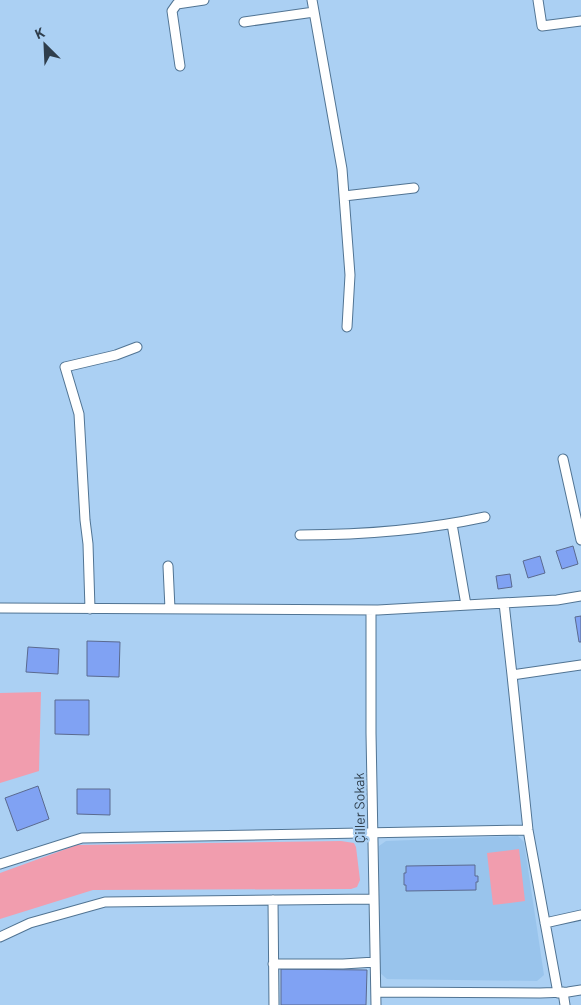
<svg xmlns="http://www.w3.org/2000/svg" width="581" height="1005" viewBox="0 0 581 1005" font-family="Barlow,sans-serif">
<rect width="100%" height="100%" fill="#abd0f3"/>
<path fill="#99c4ec" d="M518,836L524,842L544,975L537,981L387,979L379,972V846L386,841Z"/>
<path fill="#f19dae" d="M41,692L39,771L0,783V693Z
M341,841L354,843L356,847L360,880L357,887L351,889L93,890L0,919V873L77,845Z
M519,849L525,901L493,905L487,853Z"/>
<path fill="#80a2f3" stroke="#5a6a8f" d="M573,546L578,564L562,569L556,551Z
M540,556L545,573L528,578L523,561Z
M510,574L512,587L498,589L496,576Z
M581,616V642H579L575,617Z
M87,641L120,642L119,677L87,676Z
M28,647L59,649L58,674L26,672Z
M55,700H89V735L55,734Z
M38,786L49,819L17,831L5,798Z
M77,789H110V815L77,814Z
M475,865V876H478V882H476V890L406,891V885H404V873H406V866Z
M281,969L367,970L366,1005H281Z"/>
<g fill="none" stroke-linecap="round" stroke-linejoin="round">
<defs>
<path id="minor" d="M312,0L342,169L350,275L347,327
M538,0L542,26L581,21
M244,22L314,12
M180,66L172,11L177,4L204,0
M344,196L414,188
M563,459L581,540
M452,524L466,605
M300,535C362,535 425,530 485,517
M168,566L170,609
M504,603L512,675L581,665
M0,608L378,610L557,600L581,596
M90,609L88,544L85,520L79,414L65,367L116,355L137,347
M371,610V733L376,1005
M512,675L528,830L558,993
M0,864L82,838L528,830
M273,900L274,1005
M545,923L581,915
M0,937L30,923L105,902L374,899
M273,964H343L375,962
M376,992L540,993L568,992L581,990
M563,992L565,1005"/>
</defs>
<use href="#minor" stroke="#517493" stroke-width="11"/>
<use href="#minor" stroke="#fff" stroke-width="9"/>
</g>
<g text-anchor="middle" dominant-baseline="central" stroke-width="4.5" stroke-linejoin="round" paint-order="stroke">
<g font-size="14" fill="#2f3e4c" stroke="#abd0f3">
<text transform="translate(359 808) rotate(-91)">Çiller Sokak</text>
</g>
</g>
<g transform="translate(45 45) rotate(336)" stroke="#abd0f3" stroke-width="4" paint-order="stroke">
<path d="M0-4L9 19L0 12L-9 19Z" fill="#2f3e4c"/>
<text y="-8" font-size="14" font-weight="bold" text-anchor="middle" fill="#2f3e4c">K</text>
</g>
</svg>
